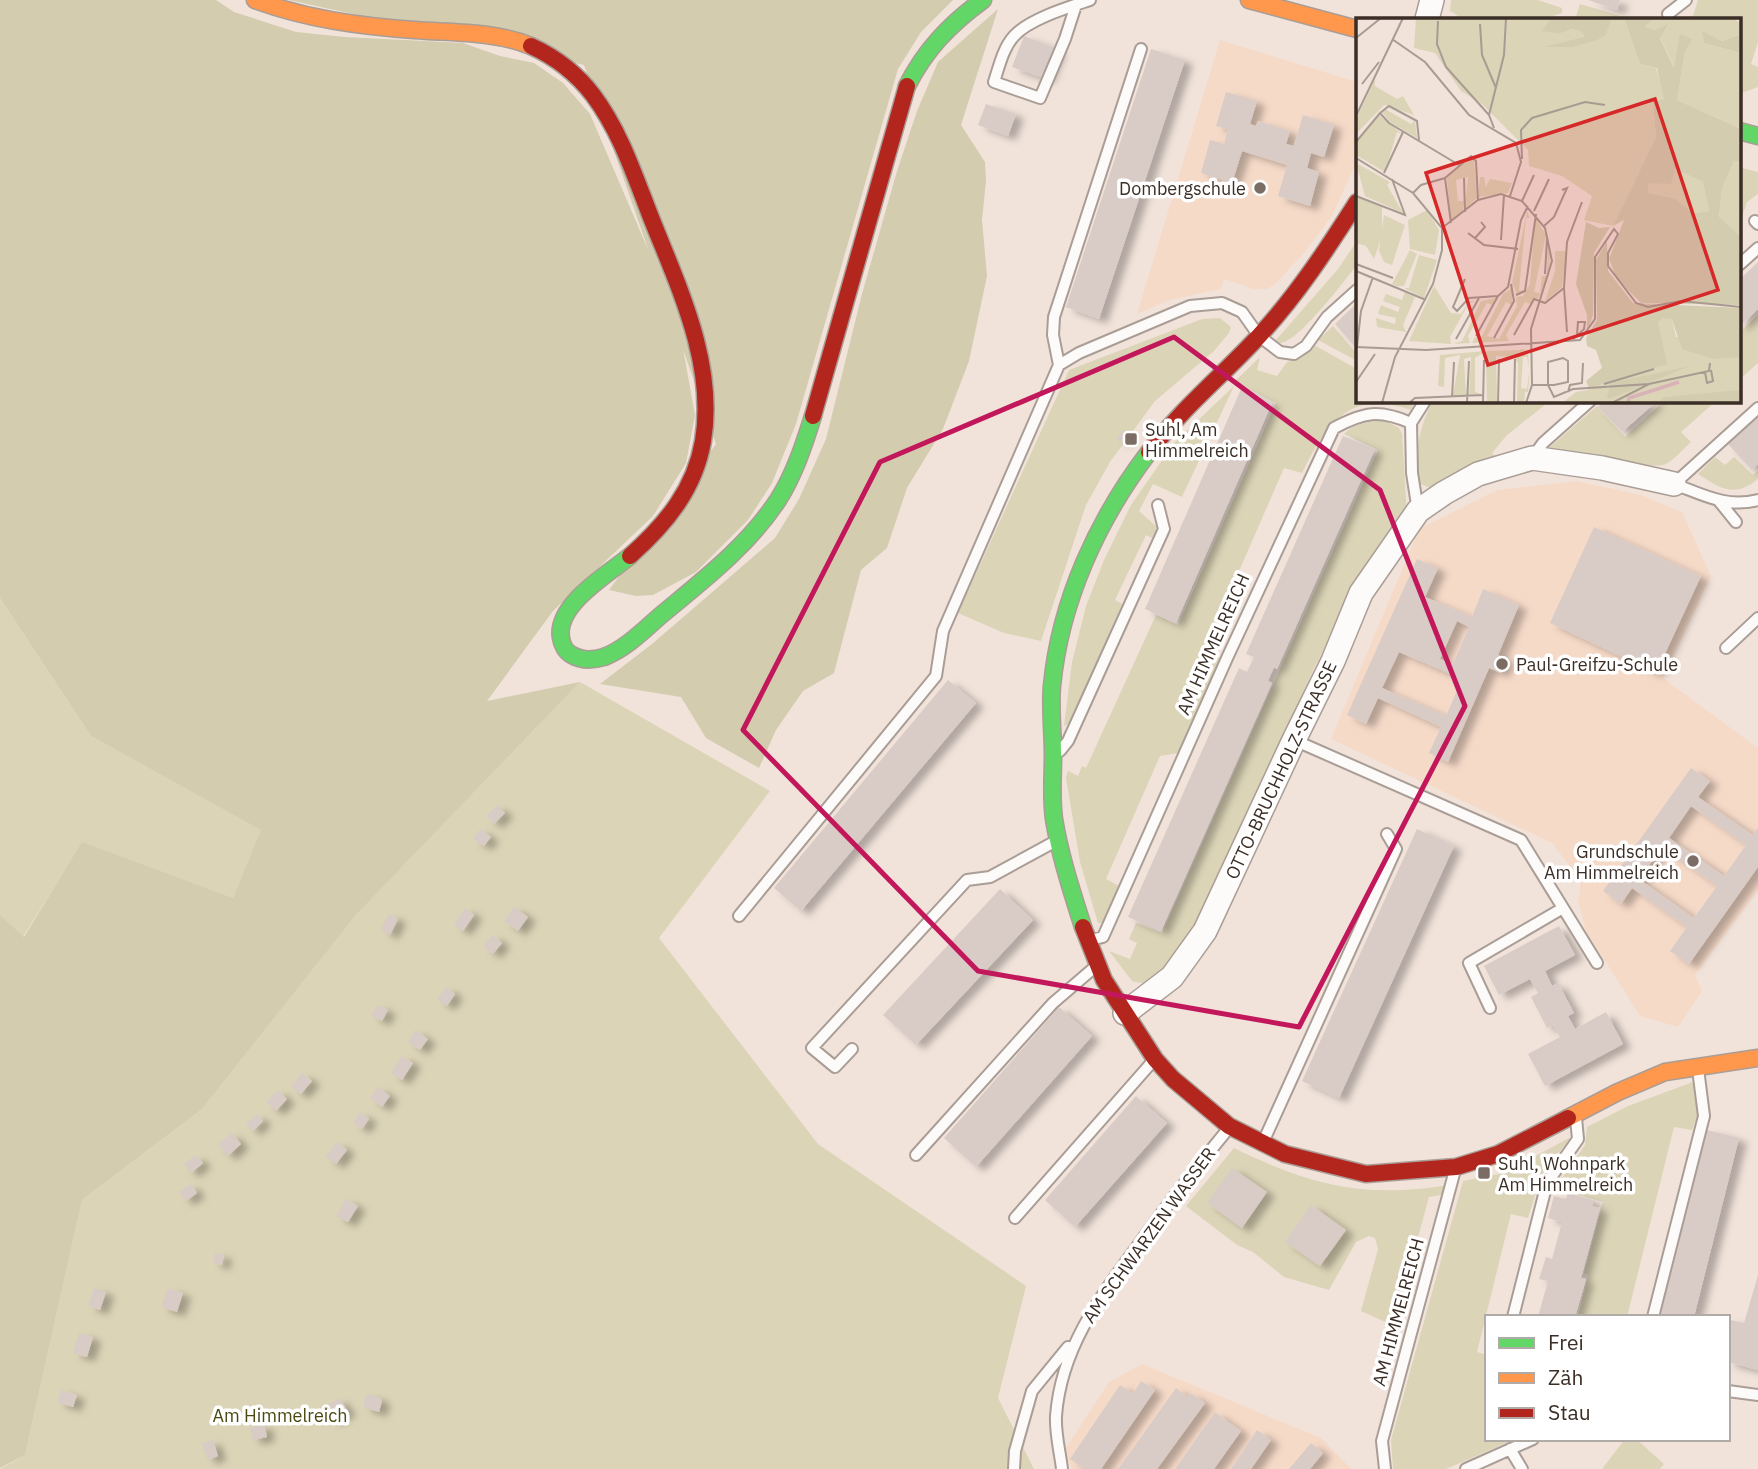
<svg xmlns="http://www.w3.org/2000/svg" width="1758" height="1469" viewBox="0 0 1758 1469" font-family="'IBM Plex Sans',sans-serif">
<defs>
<filter id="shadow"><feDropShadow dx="8" dy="4.5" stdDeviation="3.5" flood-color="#0004"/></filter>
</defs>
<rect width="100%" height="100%" fill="#f1e3da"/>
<path fill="#f6dac8" d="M1220,40L1357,82V161L1333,214L1305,252L1275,284L1267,289H1254L1224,279L1221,289L1170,300L1137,314Z
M1576,481L1641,495L1682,512L1711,576L1663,678L1758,748V890L1695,975L1702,991L1678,1027L1640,1016L1586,931L1578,900L1581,881L1552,843L1331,739L1419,529L1497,490Z
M1142,1364L1321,1438L1351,1469H1072L1064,1451L1109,1382Z"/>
<path fill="#dcd4b7" d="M1451,0H1538L1562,8V13L1543,19H1463L1450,11Z
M1698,0H1758V42L1751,64L1758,67V87L1739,94V19H1692Z
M1580,4L1631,19H1575Z
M1739,167L1758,172V194L1747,202L1739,226Z
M1357,241V265C1343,282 1299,342 1280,343L1276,340L1338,269Z
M1758,315V363L1739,380V333Z
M1220,318L1231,327L1229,333L1214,351L1155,401L1110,462L1086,505L1041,641L1004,633L958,613L1069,370L1202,319Z
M1333,326L1357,354V361L1318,340Z
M1314,345L1357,369V401H1415L1411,410C1349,389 1328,422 1302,473L1284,468L1205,649L1222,659L1178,753L1160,756L1106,879L1119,886L1105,920L1102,923H1098L1080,862L1066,778L1068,771L1078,776L1082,766L1086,768L1156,615L1178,625L1276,403L1234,382L1260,357L1257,370L1277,376L1287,362L1301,358Z
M1234,386L1182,497L1153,484L1139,511L1157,527L1152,538L1146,535L1115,600L1122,604L1070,723L1064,726L1072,662L1086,606L1104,560L1131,505L1174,443Z
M1433,401H1550L1507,435L1492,453L1499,460L1433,489L1418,483C1415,452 1418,429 1433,401Z
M1664,401H1716L1681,432L1691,442C1683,449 1675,459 1666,464C1651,471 1571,453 1551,449L1550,447L1597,406L1625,437Z
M1384,420L1399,428L1402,434L1407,516L1351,597L1314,668L1202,922C1190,937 1163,980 1143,983C1143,983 1133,982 1132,981L1109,951L1130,959L1137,943L1129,939L1136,923L1162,933L1378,450L1344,434C1353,424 1370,421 1384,420Z
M1715,457L1725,465L1734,457L1753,475L1758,471V479C1734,498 1721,489 1698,474Z
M0,598L91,736L262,830L233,898L82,843L23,937L0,915Z
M580,682L770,791L659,938L818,1144L1026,1286L998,1398L1034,1469H0L25,1455L82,1200L202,1109L356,915Z
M1693,1082L1700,1108L1692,1130L1674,1127L1627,1317H1578L1588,1275L1584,1273L1603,1202L1555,1188L1585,1145L1587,1127L1628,1106Z
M1571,1137L1541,1176L1528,1218L1511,1214L1477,1352L1487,1355V1439H1515L1446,1469H1393L1391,1440L1463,1181L1504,1173Z
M1234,1148C1310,1185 1364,1199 1449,1185L1446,1194L1429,1197L1394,1326L1361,1311L1378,1249L1375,1238L1369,1236L1356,1242L1329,1290L1284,1277L1253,1252L1237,1245L1186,1206Z
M1625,1439H1636L1664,1464L1660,1469H1602Z"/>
<path fill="#d3ccaf" d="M0,0H216L234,12L296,32L345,37L463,43L500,56L534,63L563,83L590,114L671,303L680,332L695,415L686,463L653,516L553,611L487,701L580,682L356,915L202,1109L82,1200L25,1455L0,1468V915L24,937L82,842L233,898L261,830L91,736L0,598Z
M289,0H953L921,32L898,69L796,424L772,483L748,520L696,572L653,595L636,596L609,590L716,444L584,65Z
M998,9L961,125L985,162L986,181L982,220L987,276L969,361L943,429L907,488L887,548L861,570L834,673L803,691L776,730L759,768L706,738L681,697L600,684L652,644L775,538L799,499L826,439L862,294L897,171L917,111L938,62Z"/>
<path fill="#d9cbc6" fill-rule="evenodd" filter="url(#shadow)" d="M1588,0H1620L1617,10Z
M1024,36L1058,49L1046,79L1012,67Z
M1151,49L1185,60L1099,319L1066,307Z
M1226,92L1257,101L1250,124L1256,126L1258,121L1290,131L1286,144L1294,146L1303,115L1334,125L1324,157L1311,153L1307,168L1319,172L1310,206L1278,196L1287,165L1242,151L1232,183L1201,173L1210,140L1224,144L1228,129L1216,126Z
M986,104L1016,114L1008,136L978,125Z
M1758,262V309L1739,327V280Z
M1357,303V349L1335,324Z
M1241,389L1272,403L1176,623L1145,609Z
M1605,401H1657L1622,432L1598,407Z
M1758,416V464L1752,470L1728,444Z
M1123,430L1127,433L1121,442L1117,439Z
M1343,436L1375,449L1277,669L1274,667L1268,681L1272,683L1161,931L1128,917L1239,668L1247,672L1254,657L1246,654Z
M1594,527L1701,576L1656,673L1550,623Z
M1417,559L1438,568L1425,597L1472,617L1483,589L1519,605L1498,655L1507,659L1501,673L1489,668L1448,762L1429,753L1441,727L1378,698L1366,724L1347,715ZM1457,621L1469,627L1453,664L1440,659ZM1399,652L1455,676L1452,683L1459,686L1446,716L1382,688Z
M948,680L976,703L801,911L774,888Z
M1691,768L1710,781L1698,797L1753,835L1758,828V867L1689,964L1670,951L1687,927L1632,888L1621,904L1603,891ZM1691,806L1746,845L1724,876L1669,838ZM1662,847L1717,886L1694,918L1639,879Z
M497,805L505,813L494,824L486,816Z
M480,829L491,837L484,846L473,839Z
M1417,829L1454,846L1339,1098L1302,1081Z
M1000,889L1033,920L916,1045L883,1015Z
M514,907L528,917L518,931L504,921Z
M465,908L474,915L463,931L454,925Z
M389,914L398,919L390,935L381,929Z
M1559,926L1575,955L1545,971L1552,986L1558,983L1574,1013L1568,1016L1575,1029L1606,1012L1623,1044L1545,1086L1528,1054L1560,1037L1553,1025L1547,1028L1531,997L1538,993L1530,979L1499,995L1484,966Z
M493,935L502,943L493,954L483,946Z
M446,987L455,994L447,1006L437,999Z
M377,1005L388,1010L382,1021L371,1016Z
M1059,1007L1092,1036L976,1167L944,1138Z
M415,1030L428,1039L420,1050L408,1042Z
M402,1056L413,1063L402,1080L391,1073Z
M302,1073L312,1081L301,1094L291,1087Z
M378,1087L390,1096L382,1107L370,1098Z
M278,1090L287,1099L276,1111L266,1102Z
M1136,1096L1167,1123L1075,1227L1045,1200Z
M360,1112L369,1119L362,1129L353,1123Z
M257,1114L263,1121L253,1131L246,1124Z
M1707,1130L1739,1138L1694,1317H1660Z
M232,1133L241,1144L228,1156L218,1144Z
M337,1142L347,1150L336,1164L326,1157Z
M196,1155L203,1163L191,1173L184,1164Z
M1588,1156L1594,1158L1591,1166L1585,1164Z
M1232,1168L1267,1192L1242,1228L1207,1203Z
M191,1184L197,1193L186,1201L179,1192Z
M1568,1193L1593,1200L1592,1206L1600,1208L1581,1278L1586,1279L1575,1317H1538L1548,1281L1539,1279L1546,1257L1552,1259L1562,1222L1548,1218L1554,1196L1566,1199Z
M346,1199L358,1206L348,1222L336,1216Z
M1311,1205L1346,1230L1320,1266L1285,1242Z
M215,1253L224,1255L222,1265L213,1263Z
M1758,1275V1370L1728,1362V1330L1731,1320L1744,1323Z
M94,1288L106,1292L100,1310L88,1306Z
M168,1288L183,1293L177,1312L161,1307Z
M79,1333L93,1337L87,1357L73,1353Z
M1141,1381L1155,1390L1101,1469H1081L1082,1467L1070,1459L1120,1385L1133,1394Z
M1176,1388L1188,1397L1191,1393L1205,1403L1157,1469H1118Z
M61,1390L77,1395L73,1407L57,1402Z
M367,1394L380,1398L382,1401L379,1412L363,1407Z
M339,1398L348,1411L333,1421L324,1408Z
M1215,1412L1241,1431L1214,1469H1175Z
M264,1424L267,1437L253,1440L250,1428Z
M1257,1430L1271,1440L1251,1469H1231Z
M213,1440L218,1456L208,1460L202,1444Z
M1311,1443L1323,1453L1310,1469H1289Z"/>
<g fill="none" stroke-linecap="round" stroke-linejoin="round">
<defs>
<path id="lane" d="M1076,5L1065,39L1040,98L994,82C999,67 1003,48 1014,36C1029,19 1069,7 1090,0
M1668,14L1686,0
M1141,49L1054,317L1053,335L1059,365L1079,353L1190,306L1222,303L1242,312L1259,336L1280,352L1294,354L1306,346L1327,317L1357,290
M1755,221L1758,224
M1739,265L1758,248
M1758,408L1674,484C1704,495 1726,508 1758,500
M1532,458L1543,443L1590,401
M1719,501L1736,522
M1418,511L1412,473L1411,423L1425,401
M1726,648L1758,618
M1294,740L1521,840L1597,963
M1060,751L1068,741L1164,529L1158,505
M739,916L936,676L943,631L1059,365
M1090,940L1103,937L1228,656L1334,428C1364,412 1379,409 1411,423
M1490,1008L1469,963L1563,908
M852,1049L835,1067L812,1048L967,880L990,877L1056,841
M1264,1140L1396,849L1387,834
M916,1155L1053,1003L1095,967
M1015,1218L1153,1061
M1513,1317L1547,1183L1578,1139L1576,1118
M1653,1317L1704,1116L1698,1069
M1728,1391L1758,1395
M1510,1449L1522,1469
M1014,1469L1015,1451L1032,1391L1068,1347
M1062,1469C1060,1452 1055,1433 1056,1416C1061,1348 1100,1297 1139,1244C1167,1205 1197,1167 1228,1129
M1385,1469L1382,1441L1455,1170
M1466,1469L1533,1439"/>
<path id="street" d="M1427,19L1432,0
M1125,1013L1172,977L1205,931L1294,740L1333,661L1361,593L1418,511L1444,493L1478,474L1532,458L1602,468L1674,484"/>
<path id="fast" d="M907,86C925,50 950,24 983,0
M1739,131L1758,136
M630,556C608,574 555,605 561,638C562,645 566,652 572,655C582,661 594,660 604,657C625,649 643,631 660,616C702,581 747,547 778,500C794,475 804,445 813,416
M1083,927C1072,892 1060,856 1054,819C1051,798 1053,776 1053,755C1053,732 1050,708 1052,686C1060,601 1098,519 1149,452"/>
<path id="slow" d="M255,0C307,19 359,26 414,30C453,33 494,31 531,46
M1249,0L1357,29
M1568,1118L1618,1092L1665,1072L1758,1058"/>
<path id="jam" d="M531,46C555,57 577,74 593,95C620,131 634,174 650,215C678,286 716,363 703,441C695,489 666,524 630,556
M813,416L907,86
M1149,452C1181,409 1223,375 1259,336C1297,295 1327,249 1357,202
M1083,927L1104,980L1155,1059L1173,1079L1229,1126L1285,1154L1366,1174L1456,1167L1498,1154L1568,1118"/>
</defs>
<use href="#lane" stroke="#a99d96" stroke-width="14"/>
<use href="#street" stroke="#a99d96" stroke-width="26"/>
<use href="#fast" stroke="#a99d96" stroke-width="19"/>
<use href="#slow" stroke="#a99d96" stroke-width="19"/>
<use href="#jam" stroke="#a99d96" stroke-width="19"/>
<use href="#lane" stroke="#fdfbf9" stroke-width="10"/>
<use href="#street" stroke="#fdfbf9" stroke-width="23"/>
<use href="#fast" stroke="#63d668" stroke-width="16"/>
<use href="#slow" stroke="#ff974d" stroke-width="16"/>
<use href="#jam" stroke="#b3261e" stroke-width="16"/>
</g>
<path fill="none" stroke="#c2185b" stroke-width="5" stroke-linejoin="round" d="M1174,337L1380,490L1465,706L1299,1027L978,971L743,730L880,462Z"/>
<g fill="#7b6d65" stroke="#fff" stroke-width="2.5">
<circle cx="1260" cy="188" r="7"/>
<rect x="1124" y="432" width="14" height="14" rx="3.5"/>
<circle cx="1502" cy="664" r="7"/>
<circle cx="1693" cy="861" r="7"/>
<rect x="1477" y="1166" width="14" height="14" rx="3.5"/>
</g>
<g text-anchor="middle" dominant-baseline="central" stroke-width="7" stroke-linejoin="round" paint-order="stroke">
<g font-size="18" fill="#3b2e26" stroke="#fff" text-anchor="start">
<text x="1246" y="188" text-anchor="end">Dombergschule</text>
<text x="1145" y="429">Suhl, Am<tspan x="1145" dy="21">Himmelreich</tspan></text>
<text x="1516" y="664">Paul-Greifzu-Schule</text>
<text x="1679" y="851" text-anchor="end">Grundschule<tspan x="1679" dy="21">Am Himmelreich</tspan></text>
<text x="1498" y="1163">Suhl, Wohnpark<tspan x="1498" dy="21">Am Himmelreich</tspan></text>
</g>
<g font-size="18" fill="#3b2e26" stroke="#fff">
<text transform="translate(1213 644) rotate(-66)">AM HIMMELREICH</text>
<text transform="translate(1281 770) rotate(-65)">OTTO-BRUCHHOLZ-STRASSE</text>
<text transform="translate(1149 1235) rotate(-54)">AM SCHWARZEN WASSER</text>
<text transform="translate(1398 1312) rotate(-75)">AM HIMMELREICH</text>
</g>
<g font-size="18" fill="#4c4812" stroke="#fff">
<text x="280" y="1415">Am Himmelreich</text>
</g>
</g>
<g transform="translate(1356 18)">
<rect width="385" height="385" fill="#f1e3da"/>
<path d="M60,0H195L187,13L203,16L216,11L226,14L228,20L192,29H217L250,17L256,0H268L284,46L300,50L309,81L297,84L300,119L257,208L228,202L236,178L206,158L173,148L172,132L126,86L105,73L79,35L58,30ZM298,0H375L385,5V16L366,23L347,14L348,25L385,35V111L321,82L329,34L336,21L319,51L304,19L313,7L298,12L289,9ZM19,61V68L41,81L47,78L58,97L28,87L0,116V102ZM29,91L55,106L59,102L61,120L34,104L26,94ZM23,97L46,116L41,114L29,154L0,137V125ZM113,140H118L121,180L109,191L112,159L100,162L102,183H108L107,193L95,203L91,160ZM378,143L385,144V219L363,200L366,171ZM0,145L34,164L31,167L47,195L9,178ZM319,151L347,164L353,193L337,195L318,180L292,175L293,165ZM124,159H128L130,169L134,161L156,165L152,175L122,179ZM0,179L26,189V218L18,241L10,228L0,225ZM71,192L83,212L79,237L54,231L52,202ZM171,193L174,200H170L163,272L168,273L161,276L156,265ZM28,197L49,207L36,247L28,244L23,233ZM179,199L190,217L178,274L184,275L186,258H191L192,223L194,239L193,254L183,279L174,286L169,284L150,317L153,323L116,325L119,319L125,320L147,276L156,270V287L150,284L131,318L143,321L161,288L160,279L167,278L174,266ZM54,232L61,236L48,268H41L36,266ZM199,233H211L206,269L189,283L199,253ZM63,237L81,242L68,280L48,270H53ZM78,268L95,295L105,296L113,283H120L113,285L94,319L95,326L53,323ZM49,274L59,279L47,307L50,314L21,309L20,300L39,306L40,300L22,296L25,287L42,294L44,289L27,283L30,276L46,282ZM140,280L136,287L131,285L112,318L114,325L97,326L106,323L125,283ZM306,299L316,301L320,319H385V374L307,379L301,385H206L220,374L232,372ZM165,331L172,332L173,351L171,339H167L165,370L171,371L173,354V363L172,374H169L168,385H161L162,345L157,337ZM163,332L155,339L140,338L141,385H131L130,339L126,338L131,333ZM130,333L119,340V374L125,376L113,377L115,339L108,341L110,377H97L104,337L89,340L88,369L82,368L84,337Z" fill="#dcd4b7"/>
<path d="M195,0H256L250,17L241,22L217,29H188L228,19L226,14L216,11L203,16L186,13ZM268,0H298L289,9L298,12L313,6L304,20L318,50L324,16L336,21L329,34L321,82L385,111V144L378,143L366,171L363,199L385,219V287L285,285L261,261L253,241L268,202L257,208L300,119L297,84L308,81L301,50L284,46ZM319,151L347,164L353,193L337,195L318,180L292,175L293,165L315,166ZM346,13L366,23L385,16V35L348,25ZM230,204L243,210L254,209L238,235L237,297L231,314V297L220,266ZM251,223L252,253L277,285L385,290V339L357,341L326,331L316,301L306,300L302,305L311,346L233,370L230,363L246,350L240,332L231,328L230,320L241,302L240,242ZM334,348L253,381L251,378L255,365ZM385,372V385H301L307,379Z" fill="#d3ccaf" fill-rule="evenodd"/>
<path fill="none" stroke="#d9b2b7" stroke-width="3.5" d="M272,385L273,380L323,364"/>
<path fill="none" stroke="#a89b92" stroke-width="2" d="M82,3L81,26L90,49L133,97M124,6L126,37L140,70M0,20L25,0M36,21L69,44L113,97L160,125L165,144L154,178M6,66L23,44M24,95L33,88L61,103L63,122M0,98L47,0M138,110L133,97L148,37L150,0M0,124L24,95L33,105L103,147M0,140L57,175L86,210V232L77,266L39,339L26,385M166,141L165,112L176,100L229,84L249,87M28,155L47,114M89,160L95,205M108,160L109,194M57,175L65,167L89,160L115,138L120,143L122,182M0,178L49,197L36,161M166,183L178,157M178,193L193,161M188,208L198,199L211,170L206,172M86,210L122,182L145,176L166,183L189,210L196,243L175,311L176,367L170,385M112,215L128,227L162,231M119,220L129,209L125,204M145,222L148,177M0,246L37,260M0,253L70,282M189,256L191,221M109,261L97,289L101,293L113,280L142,278L152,269L165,202L172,188M208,270L211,224L226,184M160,277L169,273L180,196M158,317L178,281L189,285L208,270L211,314M120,318L142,278M138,320L158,283L155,266M100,321L123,280M217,321L226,313L228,311L229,304H222L221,317M0,329L70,332L224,322L239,301V239L258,211L262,216L252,235V248L280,285L292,289L325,283L385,289M1,329L5,293L17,259M349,354L351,365L357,363L355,352M0,364L19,336M248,366L298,351M176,367H198L212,364V343L207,340L192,344V367L198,379L217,371L293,366M212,374L214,367L226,365L227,345M96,379L98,344M53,385L59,380L127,377M111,385L113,343M127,385L128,342M142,385L143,341M158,385L159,341M256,385L293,366L353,353L354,345"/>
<path fill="#d62828" fill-opacity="0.15" stroke="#d62828" stroke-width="3.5" d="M299,81L362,272L132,347L70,155Z"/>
<rect width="385" height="385" fill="none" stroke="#3b2e26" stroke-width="3.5"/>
</g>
<rect x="1485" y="1315" width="245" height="126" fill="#ffffff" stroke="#b1aba8" stroke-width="2"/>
<rect x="1499" y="1338" width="35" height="10" fill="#63d668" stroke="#b1aba8" stroke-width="2"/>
<text x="1548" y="1350" font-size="21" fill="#3b2e26">Frei</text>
<rect x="1499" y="1373" width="35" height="10" fill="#ff974d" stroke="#b1aba8" stroke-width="2"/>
<text x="1548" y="1385" font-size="21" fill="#3b2e26">Zäh</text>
<rect x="1499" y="1408" width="35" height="10" fill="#b3261e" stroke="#b1aba8" stroke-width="2"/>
<text x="1548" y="1420" font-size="21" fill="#3b2e26">Stau</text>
</svg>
